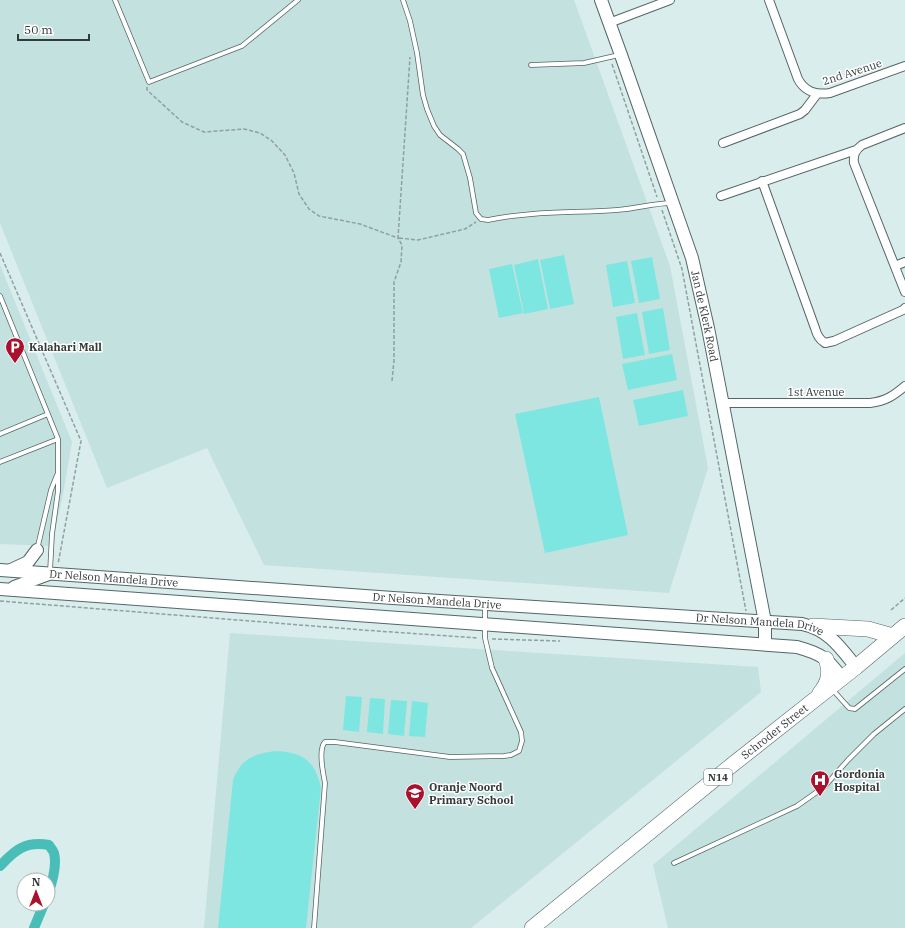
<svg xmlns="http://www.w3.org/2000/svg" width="905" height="928" viewBox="0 0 905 928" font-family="'IBM Plex Serif',serif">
<rect width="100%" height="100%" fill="#d8edec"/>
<path fill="#c3e1df" d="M0,0H574L670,266L708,468L669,593L264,565L207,448L107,488L0,223Z
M0,265L72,442L63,494L52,546L0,544Z
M230,633L758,667L761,692L471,928H204Z
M905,653V928H668L653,865Z"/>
<path fill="#7ee6e1" d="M564,255L574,304L550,309L540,260Z
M652,257L660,299L639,303L631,261Z
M538,259L548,309L524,314L514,265Z
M627,261L635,303L613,307L606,265Z
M512,264L523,313L499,318L489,269Z
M663,308L670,350L649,354L642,312Z
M637,313L645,355L623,359L616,317Z
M672,354L677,380L628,390L622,364Z
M683,390L688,416L639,426L633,400Z
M599,397L628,535L545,553L515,414Z
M346,696L362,697L359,732L343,730Z
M370,698L385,699L383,734L367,732Z
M391,700L407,701L404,736L388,734Z
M412,701L428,703L425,737L409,736Z
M275,751C302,752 315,760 321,788L306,928H218L233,780C241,759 253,754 275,751Z"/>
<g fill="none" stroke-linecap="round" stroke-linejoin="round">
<path stroke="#49bdb8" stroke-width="10" d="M0,866C15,850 25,841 49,845C50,847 53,850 54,853C57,865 52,883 48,894
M34,928L44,904"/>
<defs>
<path id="lane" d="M115,0L149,82L242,46L298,0
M403,0L410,21L417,53L423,95L427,109L434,126L440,135L458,149L463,154L470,178L476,213L481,219L488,220C531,211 574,213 617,210C636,209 653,203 672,203
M531,65L584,63L619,55
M0,296L58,439V491L52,534L50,572
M0,434L48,414
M0,462L58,439
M37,550L51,490L57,475
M832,689L849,708L855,709L905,669
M674,863L797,806L824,787L848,760L874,734L905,709
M314,928L325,783C323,773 318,749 325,742H335L450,757L504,756L511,755L519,751L522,741L521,732L492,668L485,638V605"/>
<path id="street" d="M769,0L798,79C805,92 816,95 830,93L905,66
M609,23L670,0
M905,128L862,145C855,150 853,155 854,163L905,292
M723,143L800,114L805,110L817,94
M762,181L815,328C817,335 819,339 825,343L834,341L903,310L905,308
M721,196L856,150
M895,266L905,262
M722,403H870C886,401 893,396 905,386"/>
<g id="secondary">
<path id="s1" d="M601,0L621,55L692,258L708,328L765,622V644"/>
<path id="s2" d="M0,570L393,598L802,624C829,630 840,647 856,667"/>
<path d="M11,570L28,562L37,550"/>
<path d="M14,587L49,574"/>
<path d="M0,589L797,647C822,654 827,658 842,678"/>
</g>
<g id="highway">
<path d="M813,626L868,629L893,636"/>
<path d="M820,693C829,682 831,672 826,659"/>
<path id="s3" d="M532,928L732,765L856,667L905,626"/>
</g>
</defs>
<use href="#lane" stroke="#546665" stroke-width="5.5"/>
<use href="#street" stroke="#546665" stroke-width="10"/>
<use href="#secondary" stroke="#546665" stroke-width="14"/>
<use href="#highway" stroke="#546665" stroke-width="16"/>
<path stroke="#90a09f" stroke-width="1.5" stroke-dasharray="4 2" stroke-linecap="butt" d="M612,64L657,197
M147,87V90L182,122L204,132L244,129L260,133L272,141L285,155L294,173L299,194L309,209L319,216L360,224L398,238L410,57
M662,210L682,269L746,611
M399,238L418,240L465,229L476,222
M0,253L81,441L58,564
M392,381L394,360V282L401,262L402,245L398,238
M0,601L363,630L478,638
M891,610L905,598
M492,639L560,641"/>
<use href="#lane" stroke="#fff" stroke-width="4"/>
<use href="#street" stroke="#fff" stroke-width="8"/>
<use href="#secondary" stroke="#fff" stroke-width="12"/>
<use href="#highway" stroke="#fff" stroke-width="15"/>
</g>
<defs>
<symbol id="parking-pin" viewBox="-11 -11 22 30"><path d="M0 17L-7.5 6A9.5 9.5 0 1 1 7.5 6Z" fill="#a9112d" stroke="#fff"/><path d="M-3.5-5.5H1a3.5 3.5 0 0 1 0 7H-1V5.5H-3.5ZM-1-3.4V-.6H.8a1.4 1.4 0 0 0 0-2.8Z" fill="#fff"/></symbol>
<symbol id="hospital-pin" viewBox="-11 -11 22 30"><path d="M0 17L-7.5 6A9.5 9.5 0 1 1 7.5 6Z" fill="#a9112d" stroke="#fff"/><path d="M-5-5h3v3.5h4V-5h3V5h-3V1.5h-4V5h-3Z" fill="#fff"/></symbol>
<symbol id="school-pin" viewBox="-11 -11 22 30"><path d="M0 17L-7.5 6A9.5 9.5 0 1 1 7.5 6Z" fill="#a9112d" stroke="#fff"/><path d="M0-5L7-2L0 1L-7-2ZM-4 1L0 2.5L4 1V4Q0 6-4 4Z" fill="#fff"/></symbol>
</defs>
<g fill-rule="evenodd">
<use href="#parking-pin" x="4" y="336" width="22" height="30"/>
<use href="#hospital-pin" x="809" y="769" width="22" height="30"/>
<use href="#school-pin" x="404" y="782" width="22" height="30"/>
</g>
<g text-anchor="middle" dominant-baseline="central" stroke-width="3" stroke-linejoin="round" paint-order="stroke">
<rect fill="#fff" stroke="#707675" stroke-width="1" x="704" y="769" width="28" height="16" rx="3"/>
<g font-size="10" font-weight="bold" fill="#323b3a">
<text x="718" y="777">N14</text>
</g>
<g font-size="11" fill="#323b3a" stroke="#fff">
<text transform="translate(852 72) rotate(-18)">2nd Avenue</text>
<text stroke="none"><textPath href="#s1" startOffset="333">Jan de Klerk Road</textPath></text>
<text x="816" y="392">1st Avenue</text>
<text stroke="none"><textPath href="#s2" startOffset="114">Dr Nelson Mandela Drive</textPath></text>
<text stroke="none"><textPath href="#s2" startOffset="438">Dr Nelson Mandela Drive</textPath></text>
<text stroke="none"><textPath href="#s2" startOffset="762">Dr Nelson Mandela Drive</textPath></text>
<text stroke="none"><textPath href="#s3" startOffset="312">Schroder Street</textPath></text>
</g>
<g font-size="11" font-weight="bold" fill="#323b3a" stroke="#fff" text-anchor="start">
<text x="29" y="347">Kalahari Mall</text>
<text x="834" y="774">Gordonia<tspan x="834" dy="13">Hospital</tspan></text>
<text x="429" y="787">Oranje Noord<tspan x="429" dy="13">Primary School</tspan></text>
</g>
</g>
<g transform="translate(36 892)"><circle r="19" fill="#ffffff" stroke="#adb1b0"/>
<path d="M0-3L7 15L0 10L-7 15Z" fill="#a9112d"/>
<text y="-6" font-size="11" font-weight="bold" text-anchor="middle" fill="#323b3a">N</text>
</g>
<path d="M18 34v6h71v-6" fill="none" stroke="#323b3a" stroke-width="2"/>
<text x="24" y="34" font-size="12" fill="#323b3a" stroke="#ffffff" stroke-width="3" paint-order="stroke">50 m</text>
</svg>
